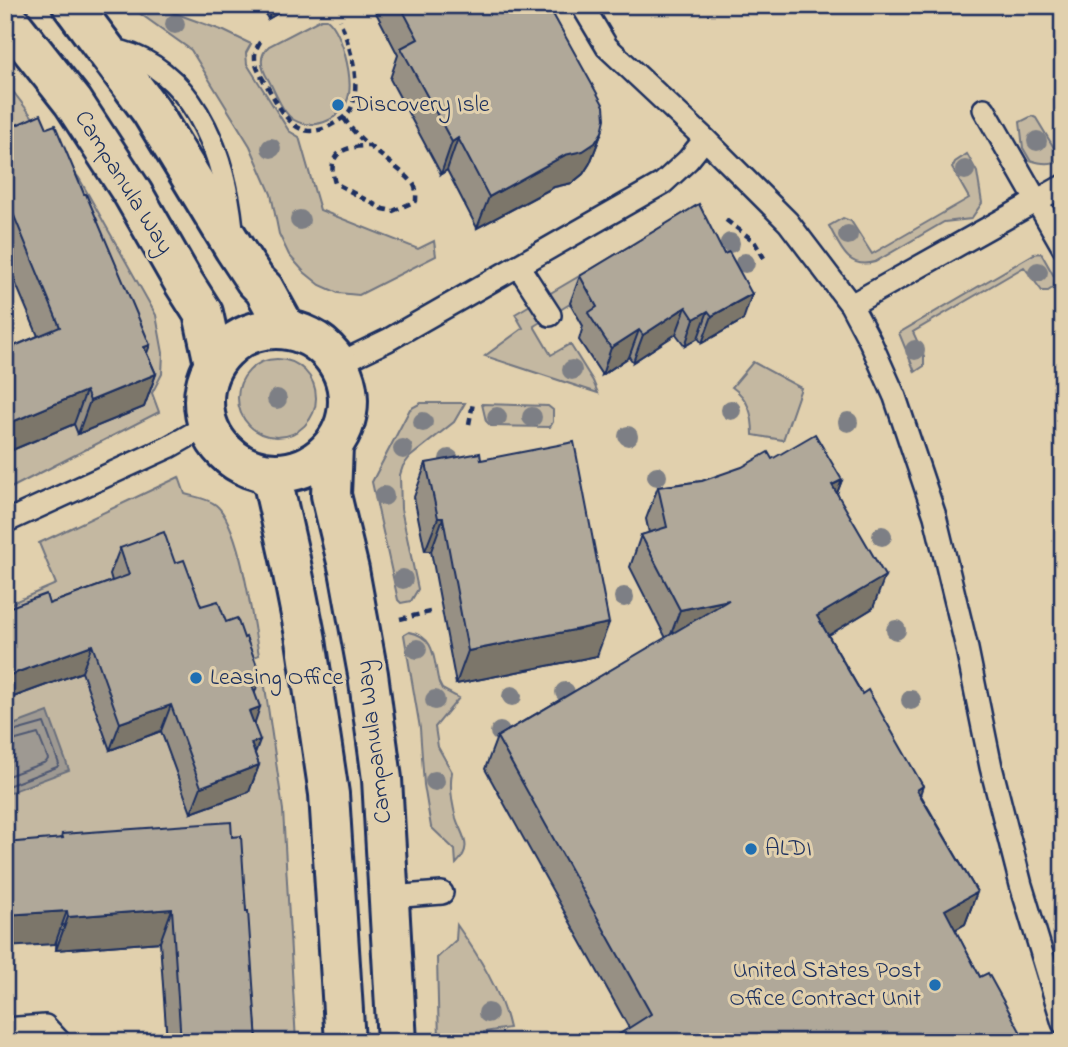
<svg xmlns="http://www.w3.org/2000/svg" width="1068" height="1047" viewBox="0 0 1068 1047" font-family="'Indie Flower',sans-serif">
<rect width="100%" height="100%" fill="#e1d0ad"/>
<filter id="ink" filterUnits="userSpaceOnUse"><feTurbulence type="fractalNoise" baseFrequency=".0143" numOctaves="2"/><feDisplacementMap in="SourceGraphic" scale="14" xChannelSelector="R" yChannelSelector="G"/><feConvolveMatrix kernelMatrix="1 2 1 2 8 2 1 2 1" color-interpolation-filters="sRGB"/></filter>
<g filter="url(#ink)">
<path fill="#c4b8a1" stroke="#707480" stroke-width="2" d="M128,5H158L166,10L224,31L251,44L246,53L247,64L289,131L299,137L320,210L418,249L434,241L436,256L359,295L338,293L320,285L304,272L289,255L279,234L271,194L250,146L191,50Z
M321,19H327C342,31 352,75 349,94C345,118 315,132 294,120C282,113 275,91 268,79C261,68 258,56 269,46Z
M5,81L79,178L156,315L163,353L162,374L152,393L159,412L5,491V453L51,434L70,414L78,434L5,158Z
M1032,116L1036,118L1056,151L1063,148V159C1050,165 1042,164 1030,160L1023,148L1020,122Z
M967,154L977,172L982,203L971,219L944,222L875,262C847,270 840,246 829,226L843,218L851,221L872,254L969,198L952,168L955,162Z
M681,216L689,231L534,326L551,355L570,344L593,381L598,393L485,356L523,328L515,314Z
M1041,253L1055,278L1054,287L1048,291H1042L1024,267L913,332L924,356V366L915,372L899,333L1034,254Z
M238 398a39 39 0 1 1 78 0a39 39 0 1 1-78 0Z
M753,362L801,388L783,440L753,435C753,415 749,399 732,387Z
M421,403H465L454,422L410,457L403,466L400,475L401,509L418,589L411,601L401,603L398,600L372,482L410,409Z
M482,404L548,406L553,410V422L550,427L491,426L486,421Z
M179,477L185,494C195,497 207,498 216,505C241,526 252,620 259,655L234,664L119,602L91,696L110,750L161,731L188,803L240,738L256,681L264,680L283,810L296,1042H234L236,945L5,875V606L56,584L39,543Z
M409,632C437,637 433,660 439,683L442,689L459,698L435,727L438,747L452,772C449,788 452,803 456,818C462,837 474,846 456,864L455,850L431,827L424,785L420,728L404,635Z
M457,925C478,955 501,991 509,1028L484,1032V1042H439L437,958L456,940Z"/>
<path fill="#9e9992" stroke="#6a6f7d" stroke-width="2" d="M48,712L69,770L5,794V728Z"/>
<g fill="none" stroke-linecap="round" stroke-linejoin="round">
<path stroke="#4f5973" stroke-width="2" d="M5,734L44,723L59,764L57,767L5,787
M5,743L38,734L48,759L46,762L5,777"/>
<defs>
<path id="lane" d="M582,5L607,47L705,139L788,222L851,305L870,341L895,397L935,516L966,644L991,767L1021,885L1063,1023
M106,47C114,50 124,52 132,55C200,82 225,162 232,228
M984,109L1063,247
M519,267L550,315
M851,305L1063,186
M338,364L388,340L663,183L688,160L705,139
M5,522L169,447L208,425
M390,897L442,893
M5,1029L45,1026L60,1042"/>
<path id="secondary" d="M72,5L151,111L234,248L255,280L264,289L286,329
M5,16L73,102L133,194L184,283L203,313L214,364
M204 401a72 72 0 1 1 144 0a72 72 0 1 1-144 0Z
M333,446L331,495L349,570L368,674L382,779L397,1042
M263,472L273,483L290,559L306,640L329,794L345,1042"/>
</defs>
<use href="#lane" stroke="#1b2f5e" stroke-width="26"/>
<use href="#secondary" stroke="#1b2f5e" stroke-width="44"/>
<path stroke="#1b2f5e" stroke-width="4.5" stroke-dasharray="7 5" stroke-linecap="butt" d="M260,42C249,58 258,71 267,86C284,115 297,146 335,123C345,117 352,112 354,99C359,72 349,46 340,20
M344,118C356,138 376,151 393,165C400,171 409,177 414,185C417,190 416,196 416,201L393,211L383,209L335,183C326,154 342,146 370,146
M726,220L754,241L764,258
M469,424L473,403
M400,619L430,612"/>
<use href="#lane" stroke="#e1d0ad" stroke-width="21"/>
<use href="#secondary" stroke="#e1d0ad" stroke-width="38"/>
</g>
<g fill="#7d7f85">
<circle cx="175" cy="24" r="10"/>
<circle cx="1037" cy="141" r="10"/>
<circle cx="271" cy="148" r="10"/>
<circle cx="965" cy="170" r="10"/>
<circle cx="300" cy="220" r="10"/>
<circle cx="848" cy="235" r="10"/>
<circle cx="730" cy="243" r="10"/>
<circle cx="745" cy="263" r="10"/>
<circle cx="1038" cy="272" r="10"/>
<circle cx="915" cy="350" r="10"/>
<circle cx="572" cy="370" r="10"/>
<circle cx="277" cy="399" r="10"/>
<circle cx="731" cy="410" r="10"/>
<circle cx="497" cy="417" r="10"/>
<circle cx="532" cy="417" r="10"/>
<circle cx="423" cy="422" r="10"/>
<circle cx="848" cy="422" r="10"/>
<circle cx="628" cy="436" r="10"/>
<circle cx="403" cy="449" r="10"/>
<circle cx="449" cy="459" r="10"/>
<circle cx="657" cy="476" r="10"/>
<circle cx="384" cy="496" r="10"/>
<circle cx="882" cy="536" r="10"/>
<circle cx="403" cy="579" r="10"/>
<circle cx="624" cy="597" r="10"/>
<circle cx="896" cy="630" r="10"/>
<circle cx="417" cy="649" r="10"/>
<circle cx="565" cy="692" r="10"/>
<circle cx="512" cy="696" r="10"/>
<circle cx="435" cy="700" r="10"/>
<circle cx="911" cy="700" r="10"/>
<circle cx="500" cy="732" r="10"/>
<circle cx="435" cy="781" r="10"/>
<circle cx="488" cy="1013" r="10"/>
</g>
<path fill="#979084" stroke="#1b2f5e" stroke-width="2" d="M260,5H292L268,19Z
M372,5H548L602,132L590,163L583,174L572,183L554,187L477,228L447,170L441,174L390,79L398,55Z
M47,128L156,374L144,407L78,434L74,424L5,453V350L38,336L5,258V130Z
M724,254L743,320L702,343L698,338L685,346L676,334L633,362L629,357L602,375L579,340L583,326L570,303L580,276Z
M772,459L842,480L837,493L873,608L828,635L977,892L965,924L955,930L980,977L1026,1042L629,1028L485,769L497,737L666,638L630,567L641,535L649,533L646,519L658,487L702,481Z
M481,460L597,656L456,684L431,551H425L414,497L426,463Z
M120,548L175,563L201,606L226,622L255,692V754L259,765L249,792L191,813L161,731L110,750L82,672L5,700V609L49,604L112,581L110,574Z
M62,834L232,837L246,911L257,1042H167L160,942L56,950L61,839Z"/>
<path fill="#7b766b" stroke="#1b2f5e" stroke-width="2" d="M273,5H292L268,19Z
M602,132L590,163L583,174L572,183L554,187L477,228L489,197L565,155Z
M458,138L447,170L441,174L452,142Z
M10,206L5,218L6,208Z
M752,294L743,320L702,343L712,316Z
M686,307L676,334L633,362L643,335Z
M708,311L698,338L685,346L694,319Z
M639,330L629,357L602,375L611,348Z
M150,345L138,378L144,347Z
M156,374L144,407L78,434L90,401Z
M86,391L74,424L5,453V425Z
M842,480L830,512L832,485Z
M438,518H443L431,551H425Z
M885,576L873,608L806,649L817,616Z
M729,600L668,642L680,610Z
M609,623L597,656L456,684L468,651Z
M92,645L82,672L5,700V689L10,675Z
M261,676L251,703L250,680Z
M171,705L161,731L110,750L120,723Z
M260,707L251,734L249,711Z
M260,740L250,767L251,743Z
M259,765L249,792L191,813L201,787Z
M923,786L912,818L917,790Z
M977,892L965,924L933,942L945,910Z
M172,909L160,942L56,950L68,917Z
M67,911L55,944L5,947V915Z"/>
<path fill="#b0a899" stroke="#1b2f5e" stroke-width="2" d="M400,5H548L604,106L605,119L602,132L595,143L583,151L565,155L489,197L458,138L452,142L401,48L418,39Z
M41,114L47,128L55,125L84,194H86L150,345L144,347L156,374L90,401L86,391L5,425V350L60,327L10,206L6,208L5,205V130Z
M699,204L724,254L729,252L752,294L712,316L708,311L694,319L686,307L643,335L639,330L611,348L588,313L597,307L580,276Z
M815,434L842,480L832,485L885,576L817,616L862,694L868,690L923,786L917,790L977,892L945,910L980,977L988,973L1026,1042H607L651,1014L497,737L729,600L680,610L641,535L667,527L658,487L702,481L742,467L768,452L772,459Z
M574,442L609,623L468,651L443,518H438L426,463L480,453L481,460Z
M164,532L175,563L184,560L201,606L218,601L226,622L237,618L244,638L246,637L261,676L250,680L260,707L249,711L260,740L251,743L259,765L201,787L171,705L120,723L92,645L10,675L5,661V609L46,594L49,604L129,575L120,548Z
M231,822L232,837L241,836L246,911H248L257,1042H181L172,909L68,917L67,911L5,915V843L63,838L62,834Z"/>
</g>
<g fill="#1f6fb2" stroke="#e1d0ad" stroke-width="2.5">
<circle cx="338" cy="105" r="7"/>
<circle cx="196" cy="678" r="7"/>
<circle cx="751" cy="849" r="7"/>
<circle cx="935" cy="985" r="7"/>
</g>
<g text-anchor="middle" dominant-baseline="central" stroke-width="6" stroke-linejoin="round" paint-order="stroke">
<g font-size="24" fill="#1b2f5e" stroke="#e1d0ad" text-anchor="start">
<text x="352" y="105">Discovery Isle</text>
<text x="210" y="678">Leasing Office</text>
<text x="765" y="849">ALDI</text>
<text x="921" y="971" text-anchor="end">United States Post<tspan x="921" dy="28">Office Contract Unit</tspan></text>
</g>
<g font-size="24" fill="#1b2f5e" stroke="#e1d0ad">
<text transform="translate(123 183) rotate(58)">Campanula Way</text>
<text transform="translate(375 742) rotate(-97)">Campanula Way</text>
</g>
</g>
<rect width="1068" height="1047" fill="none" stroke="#e1d0ad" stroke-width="28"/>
<rect x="14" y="14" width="1040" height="1019" fill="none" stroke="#1b2f5e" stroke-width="2.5" filter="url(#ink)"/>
</svg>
